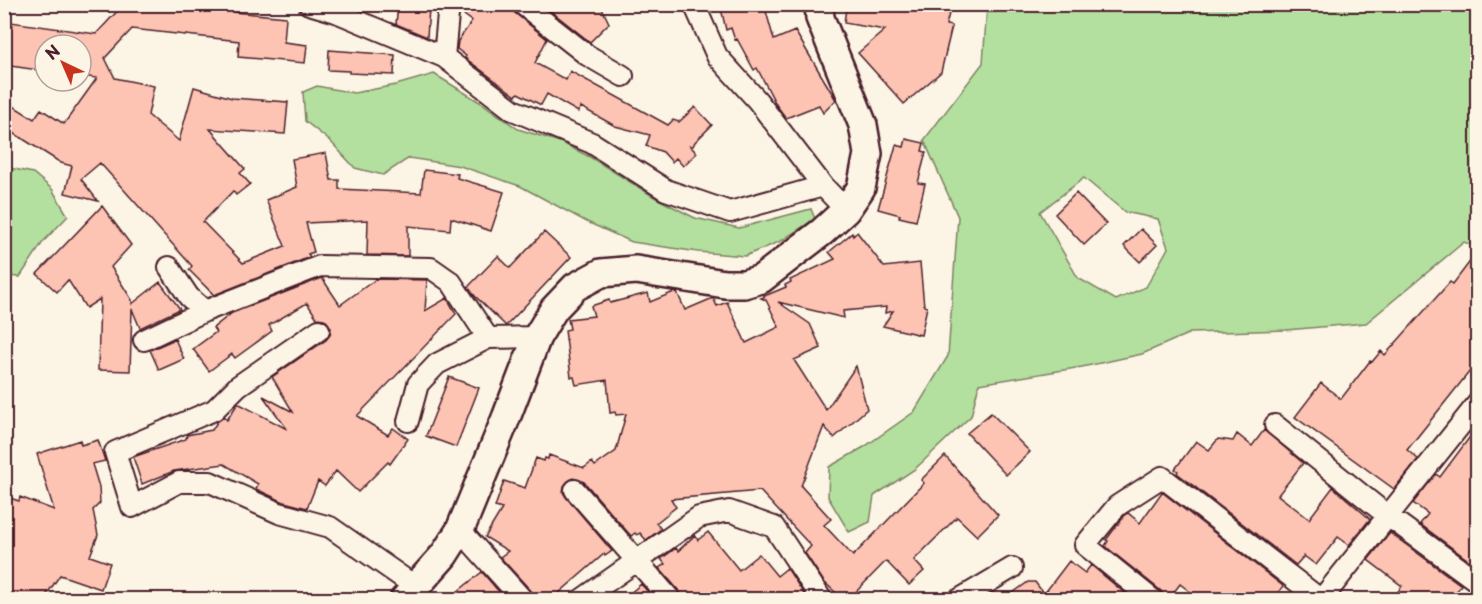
<svg xmlns="http://www.w3.org/2000/svg" width="1482" height="604" viewBox="0 0 1482 604" font-family="'Playpen Sans',sans-serif">
<rect width="100%" height="100%" fill="#fcf5e5"/>
<filter id="ink" filterUnits="userSpaceOnUse"><feTurbulence type="fractalNoise" baseFrequency=".0167" numOctaves="2"/><feDisplacementMap in="SourceGraphic" scale="12" xChannelSelector="R" yChannelSelector="G"/><feConvolveMatrix kernelMatrix="1 2 1 2 8 2 1 2 1" color-interpolation-filters="sRGB"/></filter>
<g filter="url(#ink)">
<path fill="#b3e09e" stroke="#7e8064" stroke-width="1.5" fill-rule="evenodd" d="M987,5H1477V247L1464,242L1366,323L1286,330L1190,333L1142,354L1082,367L979,384L971,416L915,469L874,496L870,522L849,532L828,497L829,467L864,447L914,412L948,356L958,217L924,140L983,63ZM1084,178L1125,212L1158,219L1168,248L1146,287L1116,300L1078,278L1040,212Z
M434,74L483,104L518,129L560,142L590,157L656,198L695,218L739,228L811,209L815,219L781,241L745,256L698,252L632,242L587,222L520,186L460,166L409,158L383,175L355,168L331,142L305,121L303,92L317,86L354,93L396,85Z
M5,167L33,173L52,189L68,216L43,242L20,277L5,276Z"/>
<path fill="#fdc4b3" stroke="#4a1f2b" stroke-width="1.5" d="M124,4H214L235,7L234,12L286,17L284,42L307,45L305,63L238,57L239,41L132,29L105,58L115,78L154,86L148,115L179,141L194,87L232,98L288,102L285,134L210,129L245,169L240,173L250,184L236,195L233,191L203,222L243,263L285,246L266,200L297,187L292,159L326,153L331,180H339V189L421,193L424,170L458,174L457,178L504,192L491,231L451,218L450,230L408,226V256L367,255L368,220L306,223L314,252L308,254L310,257L214,295L189,270L192,266L100,163L81,179L98,201L65,193L72,166L61,163L4,127V100L34,119L41,109L64,124L97,78L81,76V45H45V71L4,65V21L96,34Z
M398,4H427V8H429L427,37L396,24Z
M461,4H510L515,13L547,39L535,63L566,80L570,71L668,125L673,120L679,122L695,107L712,125L695,142L693,146H690L697,153L683,166L676,158L672,162L663,152L646,146L650,135L615,126L581,107L578,112L547,94L541,105L518,93L516,96L465,58L466,56L457,49L458,41L472,21L460,12Z
M542,4H600L609,23L590,42Z
M720,4H764L774,40L795,31L836,100L823,113L819,105L786,118L777,106L757,68L754,70L737,39L735,40L731,28L726,30Z
M854,4H944L943,8L950,10L946,25L952,26L941,72L904,104L858,53L885,30L844,23L846,8Z
M329,50L395,55L394,75L349,73V71L328,70Z
M906,139L924,143L922,151L926,152L918,183L925,184L916,221L899,217L900,215L878,209L896,145L904,147Z
M1076,193L1106,224L1084,245L1055,214Z
M102,206L131,245L111,267L132,300V304L160,282L180,309L140,328L132,309L130,371L98,370L100,299L86,308L68,280L57,292L37,274Z
M1141,229L1157,245L1140,262L1124,246Z
M544,232L571,257L506,326L475,296L468,287L498,256L510,268Z
M857,232L884,267L920,263L924,306L927,307L921,335L883,326L893,311L885,313L886,307L843,311L844,318L778,302L810,324L821,348L794,360L826,410L856,366L867,409L834,438L824,426L801,486L831,519L824,525L853,556L924,483L921,480L945,456L998,515L977,536L957,517L914,560L924,571L909,585L886,561L848,600H844L824,582L805,553L811,546L760,491L671,499L676,507L656,523L661,529L646,540L640,533L637,535L635,533L631,536L584,482L573,478L568,481L564,486L563,492L566,497L612,551L605,556L604,554L551,600H535L532,592L500,557L508,551L485,537L502,509L495,507L504,481L525,488L536,458L544,461L545,458L548,459L549,455L584,468L592,462L595,466L616,451L626,414L616,415L615,412L610,413L607,380L576,385L574,377H571L565,330L570,329L568,319L594,316L591,306L609,300L610,303L648,293L650,302L674,292H677L685,310L713,298L717,306L727,302L746,343L779,327L766,300L761,298L764,297V295H767L786,287L785,285L791,282L790,280L835,259L829,252L852,233L853,236Z
M1478,251V361L1407,450L1418,459L1394,489L1295,417L1321,383L1341,399L1370,361L1372,362L1381,351L1385,355L1450,282L1453,284Z
M322,278L340,305L376,279L427,280L425,311L447,298L456,314L357,416L388,435L393,428L408,439L390,464L388,462L358,492L336,471L325,486L318,481L307,508L284,502L256,489L258,484L224,464L174,471L142,484L133,457L186,439L187,435L212,430L217,422L224,417L227,420L238,403L287,429L263,396L293,412L272,377L326,340L330,335L331,328L328,323L324,319L317,318L307,303L269,325L272,331L235,358L232,354L209,371L193,349L216,332L213,328L232,313Z
M175,339L184,359L159,370L150,350Z
M449,377L479,388L456,447L426,436Z
M991,413L1030,452L1006,475L967,433Z
M1478,426V562L1475,565L1420,524L1428,514L1413,503L1436,474L1440,477Z
M1264,430L1303,463L1278,495L1309,519L1333,487L1370,519L1349,545L1338,537L1316,565L1304,556L1296,565L1177,473L1178,471L1175,469L1196,441L1209,450L1218,439L1233,441L1237,434L1252,446Z
M80,440L81,445L98,440L105,461L92,464L99,487L100,503L93,510L98,535L90,556L110,563L101,589L60,575L43,600H4V496L19,501L20,497L54,510L37,454Z
M1162,492L1283,586L1273,600H1201L1180,584L1168,600H1165L1161,591L1105,546L1108,541L1106,540L1125,515L1128,513L1140,523Z
M708,532L739,570L759,554L777,576L787,568L806,597L803,600H683L680,592L659,568L665,564L661,559L676,548L678,551L695,535L698,540Z
M1390,533L1461,585L1451,600H1392L1402,586L1368,560Z
M1069,561L1085,573L1091,565L1133,600H1003L1028,582H1035L1044,594Z
M482,572L506,600H447Z
M641,584L655,600H622Z"/>
<g fill="none" stroke-linecap="round" stroke-linejoin="round">
<defs>
<path id="street" d="M309,4L336,12L444,57L513,110L592,143L666,190L730,212L823,186L846,210
M522,4L587,55L623,76
M694,4L717,56L757,100L823,186
M444,57L449,4
M169,267L189,297L205,311
M319,330L238,386L214,410L115,452L132,507L179,482H210L279,513L330,527L416,587
M144,340L205,311L320,266L431,268L451,282L488,338
M408,421L418,384L437,364L488,338L537,337
M1275,425L1388,516L1478,582
M575,490L671,600
M460,530L523,600
M581,600L699,517L729,511L774,527L822,600
M958,600L1012,568
M1153,600L1085,545L1117,506L1162,477L1321,600
M1321,600L1478,403"/>
<path id="secondary" d="M404,600L444,555L460,530L506,418L537,337L554,309L575,287L601,273L636,270L725,284H744L761,279L822,232L846,210L861,188L868,154L863,125L820,18L819,4"/>
</defs>
<use href="#street" stroke="#4a1f2b" stroke-width="24"/>
<use href="#secondary" stroke="#4a1f2b" stroke-width="32"/>
<use href="#street" stroke="#fcf5e5" stroke-width="20"/>
<use href="#secondary" stroke="#fcf5e5" stroke-width="27"/>
</g>
</g>
<rect width="1482" height="604" fill="none" stroke="#fcf5e5" stroke-width="24"/>
<rect x="12" y="12" width="1458" height="580" fill="none" stroke="#4a1f2b" stroke-width="2" filter="url(#ink)"/>
<g transform="translate(63 63) rotate(316)"><circle r="28" fill="#fcf5e5" stroke="#b59f9b" stroke-width="1.5"/>
<path d="M0-4.5L10 22L0 15L-10 22Z" fill="#c8321e"/>
<text y="-9" font-size="16" font-weight="bold" text-anchor="middle" fill="#4a1f2b">N</text>
</g>
</svg>
